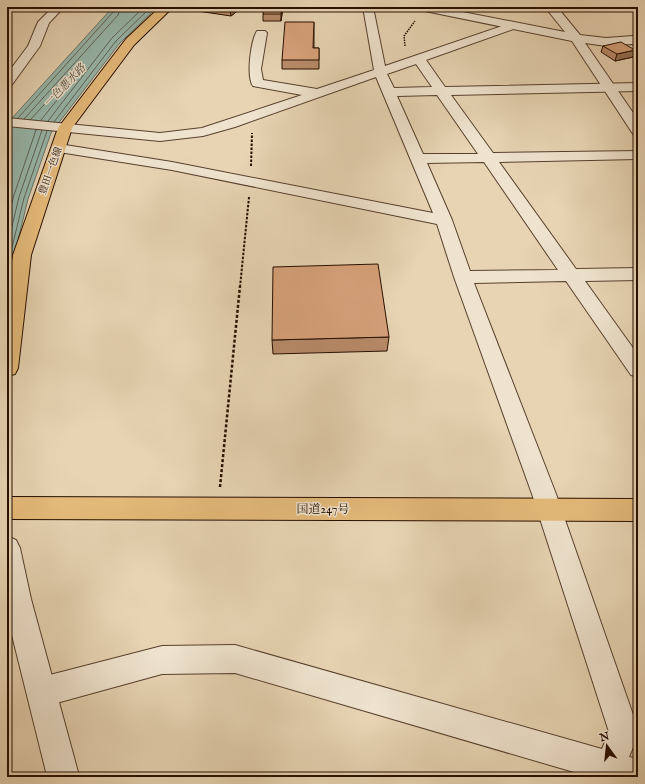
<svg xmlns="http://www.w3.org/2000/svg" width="645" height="784" viewBox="0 0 645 784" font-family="'IM FELL English','Noto Serif JP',serif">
<rect width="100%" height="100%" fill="#e7d4b3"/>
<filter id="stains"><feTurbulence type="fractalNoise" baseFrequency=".005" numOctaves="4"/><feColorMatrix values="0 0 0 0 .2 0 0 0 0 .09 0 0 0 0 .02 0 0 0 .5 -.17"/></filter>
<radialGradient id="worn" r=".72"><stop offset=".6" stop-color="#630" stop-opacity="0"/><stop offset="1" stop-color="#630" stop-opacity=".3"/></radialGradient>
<path fill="#97b8ad" stroke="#6a7468" d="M113,7H157L119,44L51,133L28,199L7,285V129L13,117Z"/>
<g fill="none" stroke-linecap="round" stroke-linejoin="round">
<path stroke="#5f6356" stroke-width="1" d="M18,118L114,11L115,7
M24,119L118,15L121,7
M31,119L75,71H78V74L41,120
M48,121L112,38L144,7
M54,122L116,41L151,7
M7,222L14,195L36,130
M7,247L19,197L42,130
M7,268L24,198L47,131"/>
<defs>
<path id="minor" d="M53,7H64L49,23L40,46L11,86L7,87V74L28,46L38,22Z
M363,7H373L385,66L511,23H519L521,25L519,27L426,60L445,87L638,83V91L451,95L493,153L638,151V159L499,162L576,269L638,268V280L585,281L638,355V377L631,375L566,281L474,283L556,494L638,729V735L629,757L638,759V777H591L235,673L162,674L42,707L32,702L27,692L32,682L42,677L162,646L235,645L602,749L609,732L532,494L454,277L437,224L172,170L59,152L54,151L52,148L54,145L59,144L172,162L433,213L376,77L235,127L203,136L160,141L7,126V118L160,133L202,128L302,95L253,86C246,76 251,40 257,31H265L267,33L261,69L263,80L317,89L374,70ZM416,64L432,87L394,88L387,74ZM437,95L478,154H423L397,96ZM484,162L558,270L470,271L452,220L427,163Z"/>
<path id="tertiary" d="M414,7H437L565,32L545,7H557L580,35L606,38L633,36L638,38V46L632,44L606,46L585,43L638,120V135L633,134L572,41L420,10Z
M7,536L16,540L20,548L31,599L78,772L77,777H45L46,772L7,615Z"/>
<path id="primary" d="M160,7H173L134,45L72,128L31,255L18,368L15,374L7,376V295L13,255L58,128L126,39Z"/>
<path id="trunk" d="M7,497L638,499V521L7,519Z"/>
</defs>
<use href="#minor" stroke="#57402d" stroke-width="2"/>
<use href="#tertiary" stroke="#57402d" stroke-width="2"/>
<use href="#primary" stroke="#270e00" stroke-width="2"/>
<use href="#trunk" stroke="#270e00" stroke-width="2"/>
<path stroke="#270e00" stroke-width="1.5" stroke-dasharray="1.5 1" stroke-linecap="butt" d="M405,46L404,36L415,21"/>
<path stroke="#270e00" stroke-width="2" stroke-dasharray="2.5 1.5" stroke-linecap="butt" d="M251,166L252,133
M240,287L249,197"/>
<path stroke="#270e00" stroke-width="2.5" stroke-dasharray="3 2" stroke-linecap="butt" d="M220,487L240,286"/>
<use href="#minor" fill="#efe3ce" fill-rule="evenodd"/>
<use href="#tertiary" fill="#efe3ce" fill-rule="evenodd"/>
<use href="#primary" fill="#e4ba7a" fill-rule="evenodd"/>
<use href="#trunk" fill="#e4ba7a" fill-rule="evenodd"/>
</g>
<path fill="#b88a69" stroke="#270e00" d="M177,7H239L240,9L231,16L177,8Z
M283,7L281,21H263V14Z
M314,22V48H319V69H282V60Z
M603,46L633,57L615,61L601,52Z
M389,337L387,351L273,354L272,340Z"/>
<path fill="#967155" stroke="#270e00" d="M234,7H239L240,9L231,16L230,10Z
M282,7H283L281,21V14Z
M635,50L633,57L615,61L617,54Z"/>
<path fill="#d6a17a" stroke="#270e00" d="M211,7H234L230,10Z
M264,7H282L281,14H263Z
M285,22H314L313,48H319V60H282Z
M621,42L635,50L617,54L603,46Z
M378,264L389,337L272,340L273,267Z"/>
<g text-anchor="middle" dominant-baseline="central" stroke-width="3" stroke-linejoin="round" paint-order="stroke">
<g font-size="10" fill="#270e00" stroke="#efe3ce">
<text transform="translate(51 171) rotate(-70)">豊田一色線</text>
</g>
<g font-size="11" font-style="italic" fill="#4e4a3d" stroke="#efe3ce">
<text transform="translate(65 86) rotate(-46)">一色悪水路</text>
</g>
<g font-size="12" fill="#270e00" stroke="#efe3ce">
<text x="323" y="509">国道247号</text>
</g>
</g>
<rect width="645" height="784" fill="none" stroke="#e7d4b3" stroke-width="24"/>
<rect x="8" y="8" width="629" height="768" fill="none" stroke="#270e00" stroke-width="2"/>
<rect x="12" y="12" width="621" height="760" fill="none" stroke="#270e00"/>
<g transform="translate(607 746) rotate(345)" stroke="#efe3ce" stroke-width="3" paint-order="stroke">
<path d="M0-3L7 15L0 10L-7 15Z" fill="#270e00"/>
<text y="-6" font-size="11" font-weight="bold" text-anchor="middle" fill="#270e00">N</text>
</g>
<rect width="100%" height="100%" filter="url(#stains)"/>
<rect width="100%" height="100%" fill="url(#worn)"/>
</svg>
